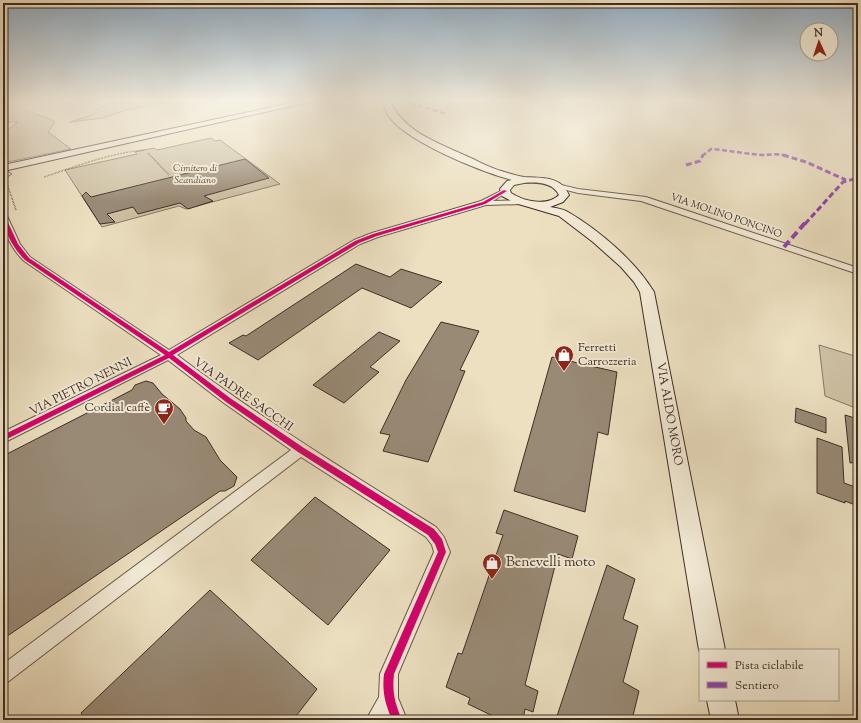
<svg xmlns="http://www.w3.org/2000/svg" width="861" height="723" viewBox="0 0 861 723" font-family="'Sorts Mill Goudy',serif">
<rect width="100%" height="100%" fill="#ece0c1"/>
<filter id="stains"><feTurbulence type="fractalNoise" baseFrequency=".005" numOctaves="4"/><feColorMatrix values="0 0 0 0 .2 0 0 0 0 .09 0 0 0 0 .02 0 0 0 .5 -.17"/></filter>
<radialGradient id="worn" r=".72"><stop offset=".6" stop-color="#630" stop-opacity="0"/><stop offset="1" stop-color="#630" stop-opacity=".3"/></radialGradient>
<path fill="#cfc2a6" stroke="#887865" d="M3,101H15C22,113 43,114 55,122L48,132L71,149L3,163V130L9,129L18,122H3Z
M129,101H172L127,110L103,118L70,122L92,115L96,110L107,104Z
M211,138L215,141L220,140L280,184L186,209L179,206L102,227L65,170L137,154L135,152L154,148L157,150Z
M819,345L858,357V409L825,396Z"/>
<path fill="#998a76" stroke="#402d24" d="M245,159L269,178L204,196L213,201L188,209L180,203L138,214L133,207L107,214L115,222L100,224L82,196L86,192L91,197Z
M356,264L390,277L401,269L442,282L411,308L362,288L258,360L229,343L243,335L246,336Z
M441,322L479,331L460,370L465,371L428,462L383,451L390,435L380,433L406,380Z
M379,332L400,341L370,367L379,372L344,403L313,385Z
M552,357L617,372L608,435L598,432L585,512L514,491Z
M146,381L153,383L162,394L180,409L186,418V421L194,430L206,437L220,460L237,477L234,486L225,491H220L3,639V456L132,390L135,385Z
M796,408L826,418V433L795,422Z
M845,415L858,419V462L850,463Z
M817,438L842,447L844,483L858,488V506L845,501V503L817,493Z
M315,497L390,550L328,625L251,560Z
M504,510L578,536L572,559L558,554L525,685L538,691L533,712L525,709L523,720H495V717L468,704L470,698L446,687L458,653L462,654L503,535L496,533Z
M607,565L635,579L623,619L638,626L623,682L639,691L632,720H562L557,716Z
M210,590L317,689L293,720H86L81,713Z"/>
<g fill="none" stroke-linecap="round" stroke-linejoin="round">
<defs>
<path id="street" d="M8,172L11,174L3,179V174Z
M557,184L578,189L646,197L858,268V274L641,201L578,193L555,187V185Z
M505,189L507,190V192L493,201L522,200L526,202L522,204L486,205L378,237L360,244L177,355C260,418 348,472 436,527L444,537L450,552L398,674V698L407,720H366L379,697L380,674L434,552L432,545L426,537L301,457L9,681L3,684V664L291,450L224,403L168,360L3,443V432L161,355L24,261C11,248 3,232 3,214L7,216L20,244L30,257L169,350L354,240L372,233L481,201Z"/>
<path id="secondary" d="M300,101H314L8,170L3,167L8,164Z
M383,101H390C403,131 436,142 464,155C476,160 488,167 501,171C508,173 517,176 524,177C542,178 561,176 569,195L563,202L550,207C556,208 563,209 568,212C599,230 636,262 654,292L725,650H700V652L699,650L640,292L634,282L621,267L593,242L559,216L515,203L502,196L500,189L507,181L512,180C482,172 404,141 388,115C386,111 384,106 383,101ZM524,183C536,182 553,182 559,195C547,207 523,201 511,193L510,190L514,185Z
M707,700H735L739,720H711Z"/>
</defs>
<use href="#street" stroke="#6b5a4b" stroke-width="2"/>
<use href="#secondary" stroke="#402d24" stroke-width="2"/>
<path stroke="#402d24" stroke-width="1.5" stroke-dasharray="0.5 1" stroke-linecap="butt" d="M148,153L169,175
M44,177C77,166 110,153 145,150
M7,184L16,210"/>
<use href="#street" fill="#f3ebd7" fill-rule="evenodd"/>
<use href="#secondary" fill="#f3ebd7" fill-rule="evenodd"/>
<path stroke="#8e44ad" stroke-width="2.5" stroke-dasharray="5 2.5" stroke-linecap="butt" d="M404,101L446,114
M702,156L711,149C728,150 745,154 762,155C770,155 778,153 787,156"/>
<path stroke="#8e44ad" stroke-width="3" stroke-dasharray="6 3" stroke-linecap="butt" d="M783,155L806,162L846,180
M686,165L700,161L703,155
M805,224L843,182L858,178"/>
<path stroke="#8e44ad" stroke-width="4" stroke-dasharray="8 4" stroke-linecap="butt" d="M784,247L805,223"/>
<defs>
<path id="cycleway" d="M504,190L507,191L485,204L377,236L359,243L173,355L230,398L304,448L434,529L442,539L446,552L394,674C392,693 395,703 402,720H392C385,703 382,692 384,674L438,552L435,544L428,535L298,452L226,402L169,358L3,441V435L165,355L25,260C14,249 3,231 3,215L5,216L18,244L29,258L169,352L355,241L373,234L483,202Z"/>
</defs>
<use href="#cycleway" stroke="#f3ebd7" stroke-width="2"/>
<use href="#cycleway" fill="#d6006c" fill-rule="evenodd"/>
</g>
<linearGradient id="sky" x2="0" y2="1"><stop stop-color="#92adc3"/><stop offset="0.5" stop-color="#f6f1e3"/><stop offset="1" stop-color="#f6f1e3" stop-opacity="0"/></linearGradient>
<rect width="861" height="202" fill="url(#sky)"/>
<defs>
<symbol id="shop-pin" viewBox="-11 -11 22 30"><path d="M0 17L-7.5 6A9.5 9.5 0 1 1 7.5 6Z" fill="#8f2418" stroke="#f3ebd7"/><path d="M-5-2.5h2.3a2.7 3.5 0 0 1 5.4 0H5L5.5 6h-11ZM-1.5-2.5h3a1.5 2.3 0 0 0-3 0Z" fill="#fff"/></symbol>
<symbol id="cafe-pin" viewBox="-11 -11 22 30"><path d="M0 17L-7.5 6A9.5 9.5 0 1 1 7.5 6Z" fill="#8f2418" stroke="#f3ebd7"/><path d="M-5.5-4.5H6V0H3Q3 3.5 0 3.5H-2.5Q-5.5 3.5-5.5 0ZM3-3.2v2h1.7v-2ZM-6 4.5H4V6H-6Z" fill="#fff"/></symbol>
</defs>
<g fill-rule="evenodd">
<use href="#shop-pin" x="553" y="344" width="22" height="30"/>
<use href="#cafe-pin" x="153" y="397" width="22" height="30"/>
<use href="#shop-pin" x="481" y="552" width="22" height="30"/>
</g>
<g text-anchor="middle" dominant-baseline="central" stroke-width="4" stroke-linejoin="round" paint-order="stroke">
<g font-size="10" font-style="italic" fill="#5d4b3e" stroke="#f3ebd7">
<text x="195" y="168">Cimitero di<tspan x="195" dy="12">Scandiano</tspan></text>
</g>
<g font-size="10" fill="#402d24" stroke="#f3ebd7">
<text transform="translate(726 216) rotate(19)">VIA MOLINO PONCINO</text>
</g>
<g font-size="12" fill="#402d24" stroke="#f3ebd7" text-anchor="start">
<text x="578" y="348">Ferretti<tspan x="578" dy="14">Carrozzeria</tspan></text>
<text x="150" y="408" text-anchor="end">Cordial caffè</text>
</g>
<g font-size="12" fill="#402d24" stroke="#f3ebd7">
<text transform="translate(81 387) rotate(-27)">VIA PIETRO NENNI</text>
<text transform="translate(243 395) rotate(35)">VIA PADRE SACCHI</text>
<text transform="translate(669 414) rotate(80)">VIA ALDO MORO</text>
</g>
<g font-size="14" fill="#402d24" stroke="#f3ebd7" text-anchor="start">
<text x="506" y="563">Benevelli moto</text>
</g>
</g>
<rect width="861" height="723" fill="none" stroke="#ece0c1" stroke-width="16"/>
<rect x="4" y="4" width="853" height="715" fill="none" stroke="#402d24" stroke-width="2"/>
<rect x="8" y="8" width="845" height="707" fill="none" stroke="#402d24"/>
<rect x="699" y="649" width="140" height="52" fill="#f3ebd7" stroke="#ab9f8f"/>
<rect x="707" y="662" width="20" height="6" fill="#d6006c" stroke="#ab9f8f"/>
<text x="735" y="669" font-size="12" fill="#402d24">Pista ciclabile</text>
<rect x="707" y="682" width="20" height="6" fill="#8e44ad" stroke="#ab9f8f"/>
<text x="735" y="689" font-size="12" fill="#402d24">Sentiero</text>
<g transform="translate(819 42) rotate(357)"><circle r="19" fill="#f3ebd7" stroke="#ab9f8f"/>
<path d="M0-3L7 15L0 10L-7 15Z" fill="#8f2418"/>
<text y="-6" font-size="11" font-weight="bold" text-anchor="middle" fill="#402d24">N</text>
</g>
<rect width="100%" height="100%" filter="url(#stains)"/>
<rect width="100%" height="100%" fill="url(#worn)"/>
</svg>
